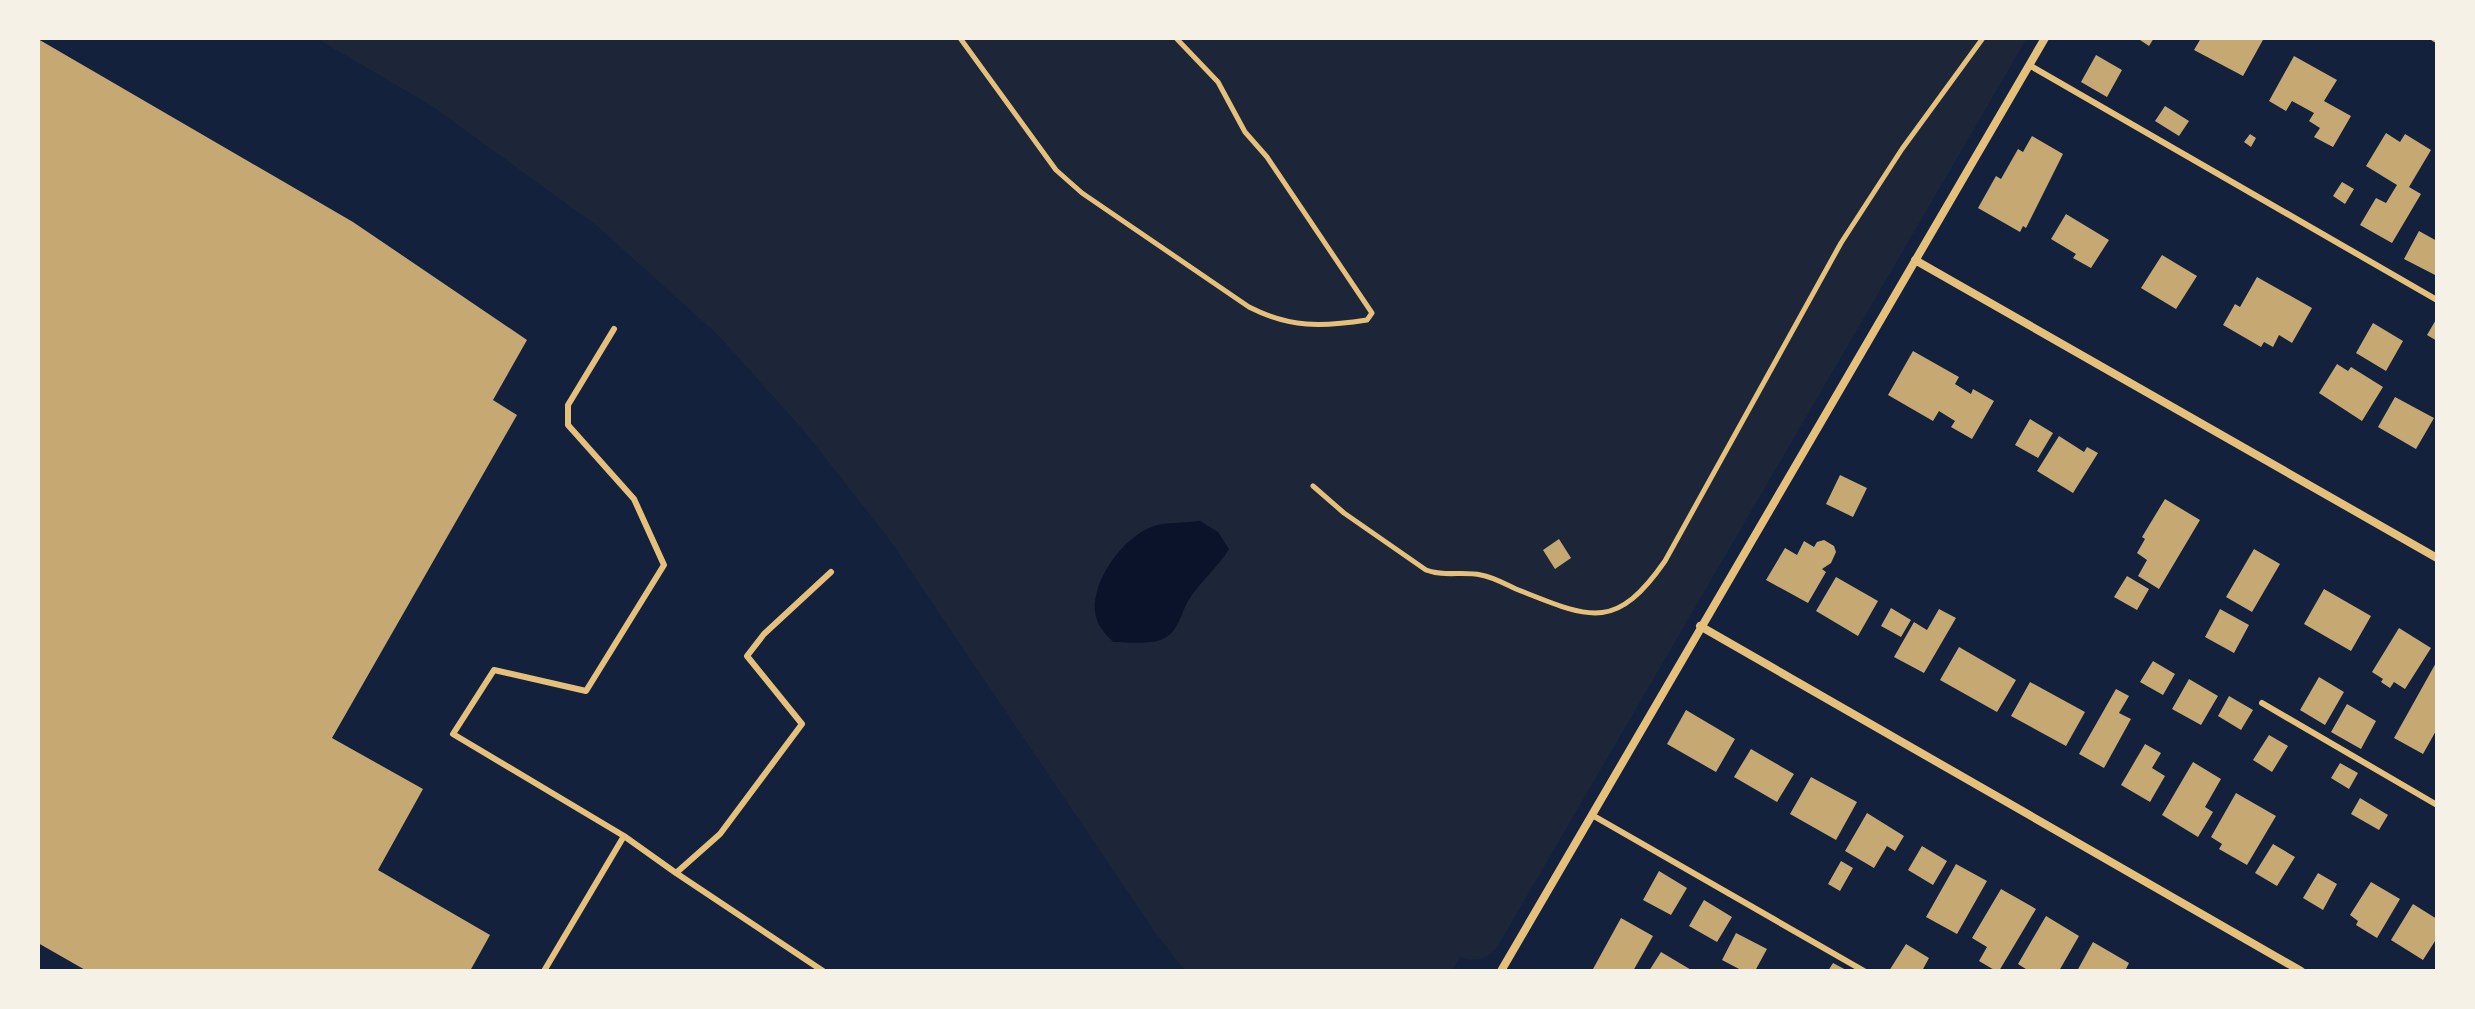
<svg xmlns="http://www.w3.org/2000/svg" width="2475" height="1009" viewBox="0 0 2475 1009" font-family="'Crimson Pro',serif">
<rect width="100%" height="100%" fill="#14213d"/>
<path fill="#1d2539" d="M316,38H2027L1496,949C1485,960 1475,962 1460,957L1452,971H1185L1157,935L889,539L805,432L719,336L596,225L432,106Z"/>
<path fill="#0b132b" d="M1200,521L1218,532L1229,549C1217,569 1198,583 1187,603C1180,616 1178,632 1163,639C1150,645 1127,642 1113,642C1104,633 1096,624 1095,611C1092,580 1123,538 1151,527C1162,522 1187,523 1200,521Z"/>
<path fill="#c6a872" d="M2137,38H2154L2149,46Z
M2201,38H2264L2243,76L2194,50Z
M38,39L353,222L527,340L493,400L517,415L332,738L423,789L378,870L490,935L470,971H87L38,943Z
M2096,55L2122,70L2107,97L2081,82Z
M2294,56L2337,80L2324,101L2351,116L2333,147L2314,137L2320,128L2309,121L2314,113L2292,101L2286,111L2269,101Z
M2165,106L2189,121L2179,136L2155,121Z
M2386,133L2400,142L2405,134L2431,150L2409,187L2421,194L2392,243L2360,225L2376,198L2386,203L2397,185L2366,166Z
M2250,134L2256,138L2251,147L2244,142Z
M2032,136L2063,154L2026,228L2023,226L2020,232L1978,208L1996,176L2001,179L2018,149L2023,152Z
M2342,182L2354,189L2345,204L2333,196Z
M2066,214L2109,240L2091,268L2073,258L2076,254L2051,239Z
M2419,231L2437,241V276L2404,259Z
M2162,255L2197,276L2176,309L2141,288Z
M2257,277L2312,308L2292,343L2279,335L2273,347L2264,342L2261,347L2223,325L2235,304L2240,307Z
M2437,318V341L2427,335Z
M2373,323L2403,341L2386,371L2356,353Z
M1913,351L1959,377L1955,384L1971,394L1973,389L1994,401L1972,439L1951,427L1955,421L1939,411L1933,421L1888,395Z
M2337,364L2348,371L2351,367L2383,387L2362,421L2319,393Z
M2395,397L2434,418L2416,449L2378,427Z
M2030,419L2053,433L2038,458L2015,445Z
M2059,436L2084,452L2087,447L2098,453L2073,493L2037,471Z
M1840,475L1867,488L1853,517L1826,504Z
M2165,499L2200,520L2159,589L2138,576L2147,560L2137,553L2145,539L2142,537Z
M1559,539L1571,558L1555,569L1543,550Z
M1824,540L1834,546L1836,552L1831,563L1822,569L1826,572L1808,603L1766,580L1785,548L1797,555L1804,541L1814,547L1817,542Z
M2254,549L2280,564L2252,612L2226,597Z
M2127,576L2149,589L2137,610L2114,597Z
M1836,577L1878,601L1858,636L1816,611Z
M2324,589L2371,616L2351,651L2304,624Z
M1891,608L1911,620L1901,637L1881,626Z
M1939,609L1956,618L1924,673L1894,657L1914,622L1927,630Z
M2220,609L2249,625L2234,653L2205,637Z
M2399,628L2431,648L2405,689L2394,682L2390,688L2381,682L2383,679L2372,672Z
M1959,647L2016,680L1997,712L1940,680Z
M2153,661L2175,674L2163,695L2140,682Z
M2437,661V729L2423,754L2394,738Z
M2319,677L2344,692L2325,725L2300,710Z
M2189,679L2218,696L2201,725L2172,709Z
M2030,682L2085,712L2066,746L2011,716Z
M2116,689L2129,696L2119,713L2131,719L2104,768L2079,754Z
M2229,696L2253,710L2241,730L2218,716Z
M2347,704L2376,721L2361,749L2331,732Z
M1686,710L1735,739L1716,772L1667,744Z
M2269,735L2288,746L2272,772L2253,760Z
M2145,744L2161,753L2152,768L2165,776L2150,802L2121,785Z
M1751,749L1794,774L1777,802L1734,777Z
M2193,762L2221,779L2205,807L2213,812L2198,837L2162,815Z
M2340,763L2358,773L2349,789L2331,778Z
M1811,777L1857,802L1836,840L1790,814Z
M2236,793L2276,816L2247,865L2219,849L2222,844L2211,837Z
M2360,798L2388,815L2379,830L2351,814Z
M1867,813L1904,836L1895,851L1887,846L1874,868L1845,851Z
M2273,844L2295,857L2277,886L2255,873Z
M1922,846L1947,861L1933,885L1908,870Z
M1841,861L1853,868L1840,891L1828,884Z
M1956,864L1987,881L1957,934L1926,917Z
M1659,871L1687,888L1671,915L1643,900Z
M2318,873L2337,884L2323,910L2303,898Z
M2371,882L2400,899L2377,938L2356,925L2358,921L2350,915Z
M2001,889L2036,909L1999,971H1996L1979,961L1987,947L1972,938Z
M1704,900L1732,917L1717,942L1689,926Z
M2413,904L2437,919V938L2423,960L2391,940Z
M2046,916L2079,936L2059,971H2029L2018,964Z
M1621,918L1653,936L1633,971H1597L1593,969Z
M1736,933L1767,949L1755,971H1743L1722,960Z
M2093,942L2129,963L2125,971H2077Z
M1906,944L1929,958L1922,971H1889Z
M1661,952L1693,971H1649Z
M1833,963L1848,971H1828Z"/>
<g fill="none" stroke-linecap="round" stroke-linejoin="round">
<path stroke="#e5c07b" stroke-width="5" d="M960,38L1056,170L1082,193L1249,307C1290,328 1322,327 1367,320L1372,313L1267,157L1245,132L1218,82L1176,38
M1313,486L1344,513L1426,570C1444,577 1463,571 1481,575C1493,577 1505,584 1516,589C1589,618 1615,633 1665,561L1841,243L1902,149L1983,38"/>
<path stroke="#e5c07b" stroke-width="6" d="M2029,65L2437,300
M614,329L568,405V425L634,499L664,565L586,691L494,670L453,734L624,836L676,873L823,971
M2262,703L2437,805
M1592,815L1864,971
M676,873L720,834L802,724L747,656L764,634L831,572
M544,971L624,836"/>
<path stroke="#e5c07b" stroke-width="8" d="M2435,38L2437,39
M1915,260L2437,558
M1700,626L2301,971
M1501,971L2045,38"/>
</g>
<rect width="2475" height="1009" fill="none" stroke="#f6f1e7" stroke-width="80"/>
</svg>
